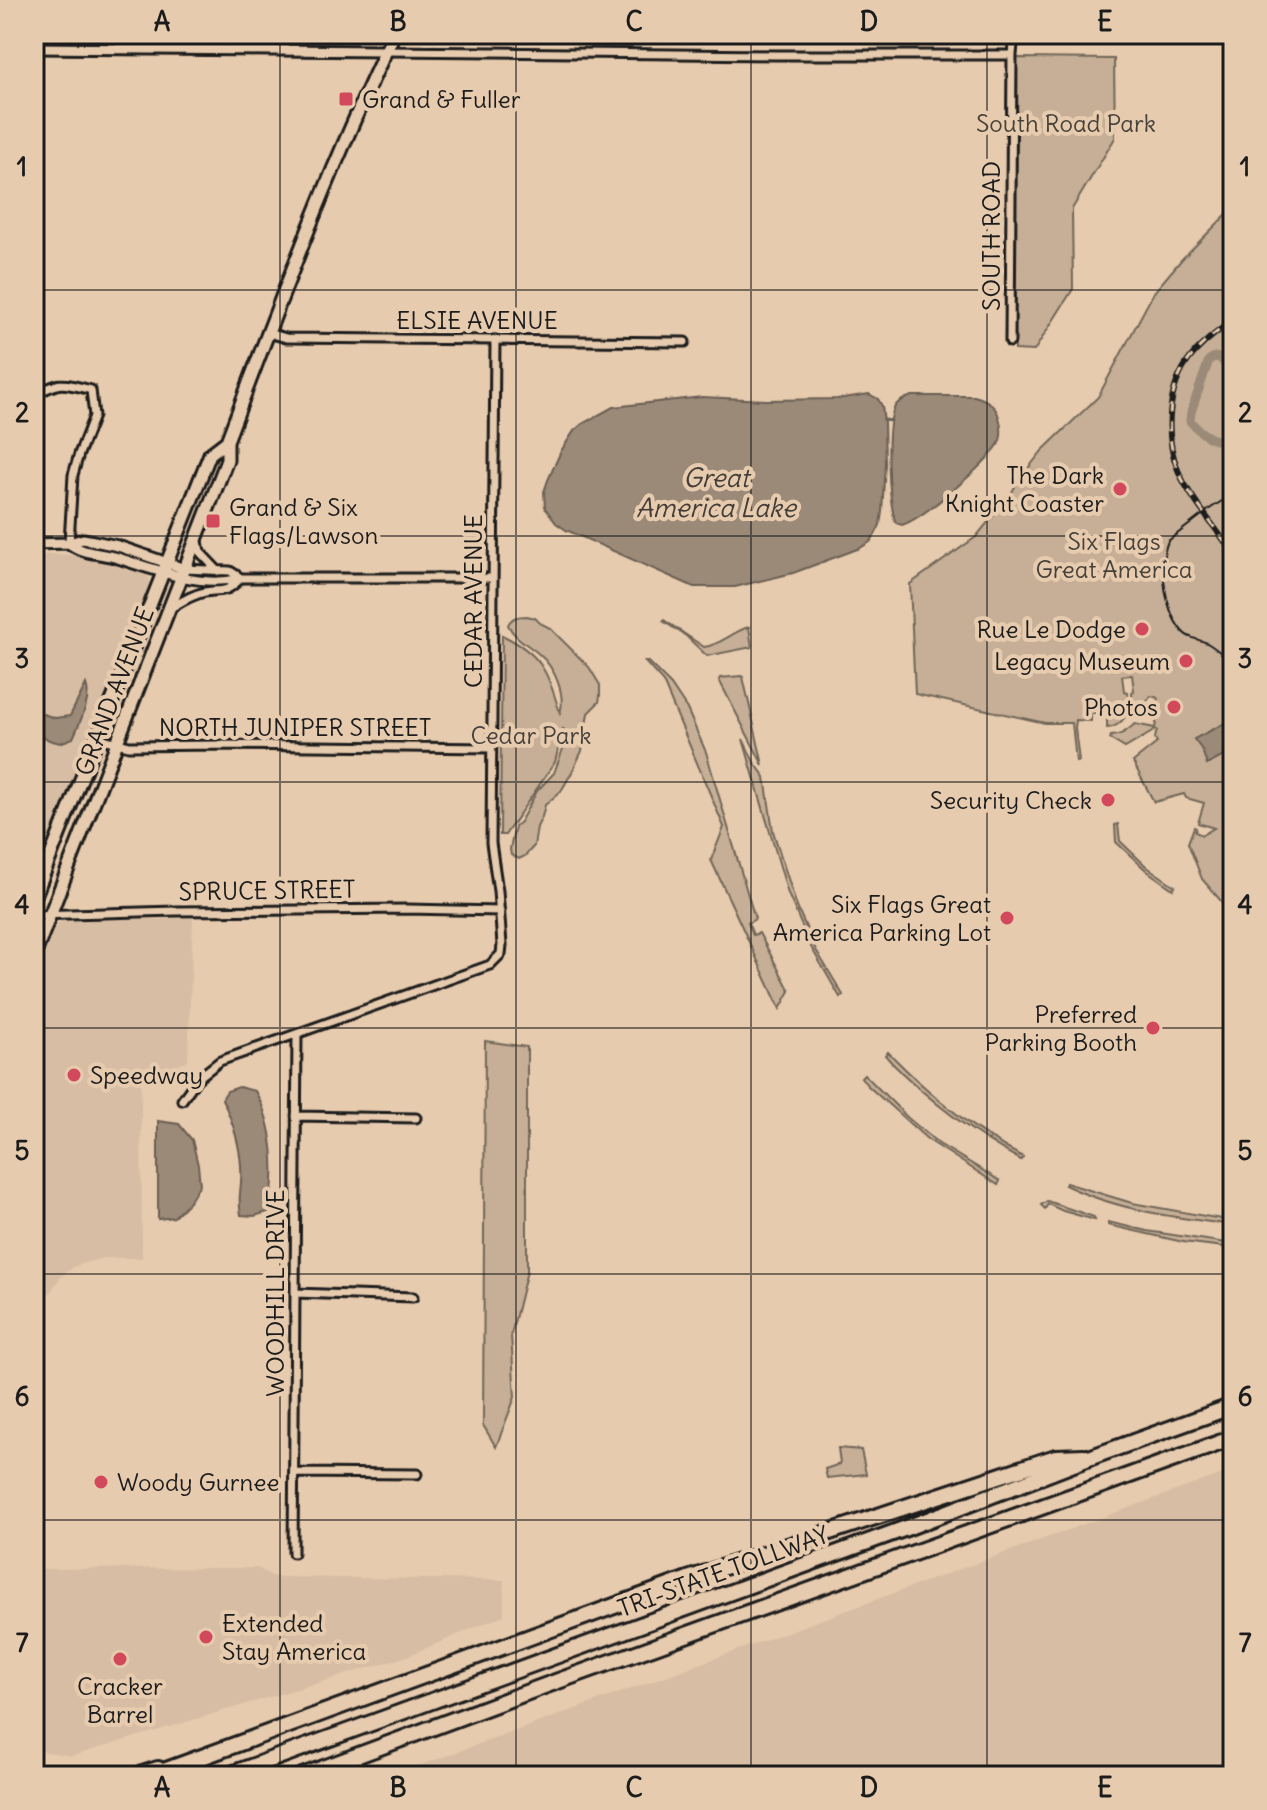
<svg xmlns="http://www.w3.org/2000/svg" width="1267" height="1810" viewBox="0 0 1267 1810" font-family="Delius,sans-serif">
<rect width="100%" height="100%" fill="#e7cbae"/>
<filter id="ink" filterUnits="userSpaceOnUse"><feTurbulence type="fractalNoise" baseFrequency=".0125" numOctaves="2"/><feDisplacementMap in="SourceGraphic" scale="16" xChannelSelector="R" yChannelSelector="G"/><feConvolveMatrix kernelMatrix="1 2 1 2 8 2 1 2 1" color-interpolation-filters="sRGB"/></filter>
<g filter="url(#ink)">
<path fill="#d7bda3" d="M54,554L91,556L114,562L145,573L149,578L150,585L34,880V555Z
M193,918L188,1061L141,1078L142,1258H102L75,1266L61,1276L44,1302L34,1328V979L55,926L63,920Z
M1233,1470V1776H391Z
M257,1568L274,1577L504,1580V1615L405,1657L72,1756L34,1750V1569Z"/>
<path fill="#c6af96" stroke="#716659" stroke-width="2" d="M1017,58L1114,59L1115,138L1072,209L1073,289L1034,351L1015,350V66Z
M1233,208V915L1202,879L1188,843L1194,827L1196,828L1195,832L1202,835L1214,828L1198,823L1204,803L1186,798L1184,794L1154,802L1133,762L1157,743L1155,738L1157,730L1154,729V731L1125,748L1110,739L1111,736C1125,734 1124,732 1135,724L1155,728L1160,706L1156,705L1158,698L1151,696L1143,706L1135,710L1132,707V692L1134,691L1132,675L1122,676L1124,691L1128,692L1129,712C1122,721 1118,727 1107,728V712L1091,713V721L1076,720L1075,728L1079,761L1076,762L1072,723H1045L915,694L910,584L976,537L1011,494L1018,481L1042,451L1098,397L1154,292L1182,259Z
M527,616L535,618L540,623L550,628L589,667L600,685V696L599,702L588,713L582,751L571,774L561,791L545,805L542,817L537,827L534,846L525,856L519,859L511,855L510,849L515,826L520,822L537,791L554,773L567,738L566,731L563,729L555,762L505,835H500L502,635C543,655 547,672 560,713C566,695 555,668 540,655C529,645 515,639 508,625C511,617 519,616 527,616Z
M664,620L704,647C721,645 733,631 749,627L752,647L707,656L686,636L663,621Z
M645,662H648L671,685L687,709L706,752L755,919L748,923L753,935L759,933L790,991L780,1009L711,860L724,827L663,682Z
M741,676L743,677L763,765L719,680L720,678Z
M743,739L754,762L765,777L773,831L797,907L816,950L843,995L840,997L811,947L788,894Z
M1118,824L1120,841L1147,867L1175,886L1173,889L1147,871L1116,842L1115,825Z
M485,1041L527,1047V1271L511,1335L515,1397L496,1447L483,1425Z
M888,1052C928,1093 972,1131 1023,1157L1021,1160C973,1134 931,1102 892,1063L885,1055Z
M864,1074L908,1118L939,1144L1000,1181L998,1185L927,1139L867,1085L861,1077Z
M1066,1183L1132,1203L1233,1221V1225C1177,1218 1116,1210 1065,1185Z
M1047,1201L1094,1217L1095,1220L1063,1211L1048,1204L1045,1209L1041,1205Z
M1108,1222L1147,1231L1233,1244V1248L1183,1242L1108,1225Z
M838,1448L861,1450L866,1474L827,1478L825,1469L840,1464Z"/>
<path fill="#9c8a78" stroke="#695e53" stroke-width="2" d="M869,394L878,399L882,406L884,423L885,464L882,512L880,525L875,535L870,542L860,548L793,573L735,587H694L566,530L556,523L545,508L544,492L548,480L561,451L574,431L582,424L613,407L702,397L766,400L837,399Z
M912,396H974C985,399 993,403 998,414C1001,423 1003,436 998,445C985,465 924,518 902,525L896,523C888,504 884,421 896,405C900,400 906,398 912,396Z
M86,684C92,699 80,722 73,738L60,743L49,740L34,730V711L55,718L70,716Z
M1233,719V751L1207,765L1202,750L1194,739Z
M239,1087L255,1091C274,1124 278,1175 268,1212L254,1216L241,1215C238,1199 240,1197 241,1182C243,1154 234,1123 222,1099L227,1091Z
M158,1121L179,1124L192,1140L198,1165L200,1184L190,1201L174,1217L158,1219Z"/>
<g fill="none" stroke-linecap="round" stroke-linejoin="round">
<path stroke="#695e53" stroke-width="3" d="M884,420L891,421"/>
<path stroke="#9c8a78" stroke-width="9" d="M1233,377L1229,369L1220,358L1214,357L1209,360L1191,412L1190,421C1201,434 1215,445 1233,440"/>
<defs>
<path id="minor" d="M192,34V49
M386,51L776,55H1012
M269,333L286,338L685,342
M1010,342L1012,55L1014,34
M34,395C61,381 61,382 91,390L94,416L79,454L73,475L69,543
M198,541L200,552L218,571
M185,569L230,571L241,578
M182,577C202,582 221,583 241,578H493
M169,609C181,602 191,595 205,592C224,589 225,594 240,579
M99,738L129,746L217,745L491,748
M34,915L176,911L408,909L500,911
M182,1100L197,1079L220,1061L490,965L501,954L502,945L498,891L491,843L495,340
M296,1116L416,1118
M295,1293L413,1297
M294,1473L417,1474
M293,1553L297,1034"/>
<path id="tertiary" d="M34,48L386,51
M69,543C82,554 101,553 118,558C139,565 160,572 182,577
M34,544L69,543L83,539L94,541L118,546L185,569"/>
<path id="primary" d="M34,898L210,454L227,441
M34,956L227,460V441C279,304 330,166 394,34"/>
<path id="motorway" d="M136,1776L158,1769
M150,1776L688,1579L1056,1457L1084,1456
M226,1776L909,1527L1097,1455L1233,1406
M302,1776L547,1685L1233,1438"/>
</defs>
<use href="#minor" stroke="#1c1c1c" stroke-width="13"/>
<use href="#tertiary" stroke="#1c1c1c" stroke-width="15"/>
<use href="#primary" stroke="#1c1c1c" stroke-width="17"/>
<use href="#motorway" stroke="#1c1c1c" stroke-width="20"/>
<use href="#minor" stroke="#e7cbae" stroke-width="7"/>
<use href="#tertiary" stroke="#e7cbae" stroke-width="9"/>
<use href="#primary" stroke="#e7cbae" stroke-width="11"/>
<use href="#motorway" stroke="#e7cbae" stroke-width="14"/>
<path stroke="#1c1c1c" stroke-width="2" d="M1233,494L1211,508L1168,541C1158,564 1165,614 1184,633C1190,639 1199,639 1207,643C1216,648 1224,656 1233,662"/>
<defs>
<path id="rail" d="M1233,320C1218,331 1202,343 1191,357C1167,387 1164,435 1178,470C1189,497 1216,528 1233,553"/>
</defs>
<use href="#rail" stroke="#1c1c1c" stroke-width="6"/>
<use href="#rail" stroke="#e7cbae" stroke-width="3" stroke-dasharray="9" stroke-linecap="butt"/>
</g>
</g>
<path fill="none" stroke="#1c1c1c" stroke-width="2" stroke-opacity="0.55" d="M280,34V1776M516,34V1776M751,34V1776M987,34V1776M34,290H1233M34,536H1233M34,782H1233M34,1028H1233M34,1274H1233M34,1520H1233"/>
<g fill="#d1495b" stroke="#e7cbae" stroke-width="3">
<rect x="338" y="91" width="16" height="16" rx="4"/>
<circle cx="1120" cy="489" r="8"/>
<rect x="205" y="513" width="16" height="16" rx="4"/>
<circle cx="1142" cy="629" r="8"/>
<circle cx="1186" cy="661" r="8"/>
<circle cx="1174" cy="707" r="8"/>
<circle cx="1108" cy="800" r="8"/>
<circle cx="1007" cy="918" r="8"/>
<circle cx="1153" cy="1028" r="8"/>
<circle cx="74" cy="1075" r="8"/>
<circle cx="101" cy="1482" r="8"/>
<circle cx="206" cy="1637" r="8"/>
<circle cx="120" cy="1659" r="8"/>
</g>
<g text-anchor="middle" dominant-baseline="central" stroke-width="8" stroke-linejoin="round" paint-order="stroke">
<g font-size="24" fill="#1c1c1c" stroke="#e7cbae" text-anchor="end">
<text x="362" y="99" text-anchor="start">Grand &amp; Fuller</text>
<text x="1104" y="475">The Dark<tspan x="1104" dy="28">Knight Coaster</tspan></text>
<text x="229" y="507" text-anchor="start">Grand &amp; Six<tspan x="229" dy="28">Flags/Lawson</tspan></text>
<text x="1126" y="629">Rue Le Dodge</text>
<text x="1170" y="661">Legacy Museum</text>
<text x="1158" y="707">Photos</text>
<text x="1092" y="800">Security Check</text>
<text x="991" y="904">Six Flags Great<tspan x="991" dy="28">America Parking Lot</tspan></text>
<text x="1137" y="1014">Preferred<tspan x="1137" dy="28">Parking Booth</tspan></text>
<text x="90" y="1075" text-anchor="start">Speedway</text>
<text x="117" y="1482" text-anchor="start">Woody Gurnee</text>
<text x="222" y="1623" text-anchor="start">Extended<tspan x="222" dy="28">Stay America</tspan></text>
<text x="120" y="1686" text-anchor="middle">Cracker<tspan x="120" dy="28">Barrel</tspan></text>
</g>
<g font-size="24" fill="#46413a" stroke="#e7cbae">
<text x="1066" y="123">South Road Park</text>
<text x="1114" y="541">Six Flags<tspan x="1114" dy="28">Great America</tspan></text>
<text x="531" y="735">Cedar Park</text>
</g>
<g font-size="24" fill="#1c1c1c" stroke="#e7cbae">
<text transform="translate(991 236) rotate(-90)">SOUTH ROAD</text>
<text x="477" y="320">ELSIE AVENUE</text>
<text transform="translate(473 601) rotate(-90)">CEDAR AVENUE</text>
<text transform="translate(114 691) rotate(-69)">GRAND AVENUE</text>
<text x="295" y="727">NORTH JUNIPER STREET</text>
<text transform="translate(267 890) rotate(-1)">SPRUCE STREET</text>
<text transform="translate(275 1293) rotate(-90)">WOODHILL DRIVE</text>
<text transform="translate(723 1571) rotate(-20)">TRI-STATE TOLLWAY</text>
</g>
<g font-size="26" font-style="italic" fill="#423d38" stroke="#e7cbae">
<text x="716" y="477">Great<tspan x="716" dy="30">America Lake</tspan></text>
</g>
</g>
<rect width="1267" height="1810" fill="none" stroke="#e7cbae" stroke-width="88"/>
<rect x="44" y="44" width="1179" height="1722" fill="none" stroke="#1c1c1c" stroke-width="3"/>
<g font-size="26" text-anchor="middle" font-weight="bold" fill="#1c1c1c">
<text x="162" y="31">A</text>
<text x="398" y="31">B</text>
<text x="634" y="31">C</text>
<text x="869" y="31">D</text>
<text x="1105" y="31">E</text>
<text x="22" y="176">1</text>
<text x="1245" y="176">1</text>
<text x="22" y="422">2</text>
<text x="1245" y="422">2</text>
<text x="22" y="668">3</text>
<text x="1245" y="668">3</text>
<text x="22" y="914">4</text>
<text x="1245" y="914">4</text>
<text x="22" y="1160">5</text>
<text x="1245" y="1160">5</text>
<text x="22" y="1406">6</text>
<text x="1245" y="1406">6</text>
<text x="22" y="1652">7</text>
<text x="1245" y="1652">7</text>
<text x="162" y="1797">A</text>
<text x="398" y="1797">B</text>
<text x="634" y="1797">C</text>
<text x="869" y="1797">D</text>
<text x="1105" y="1797">E</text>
</g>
</svg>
